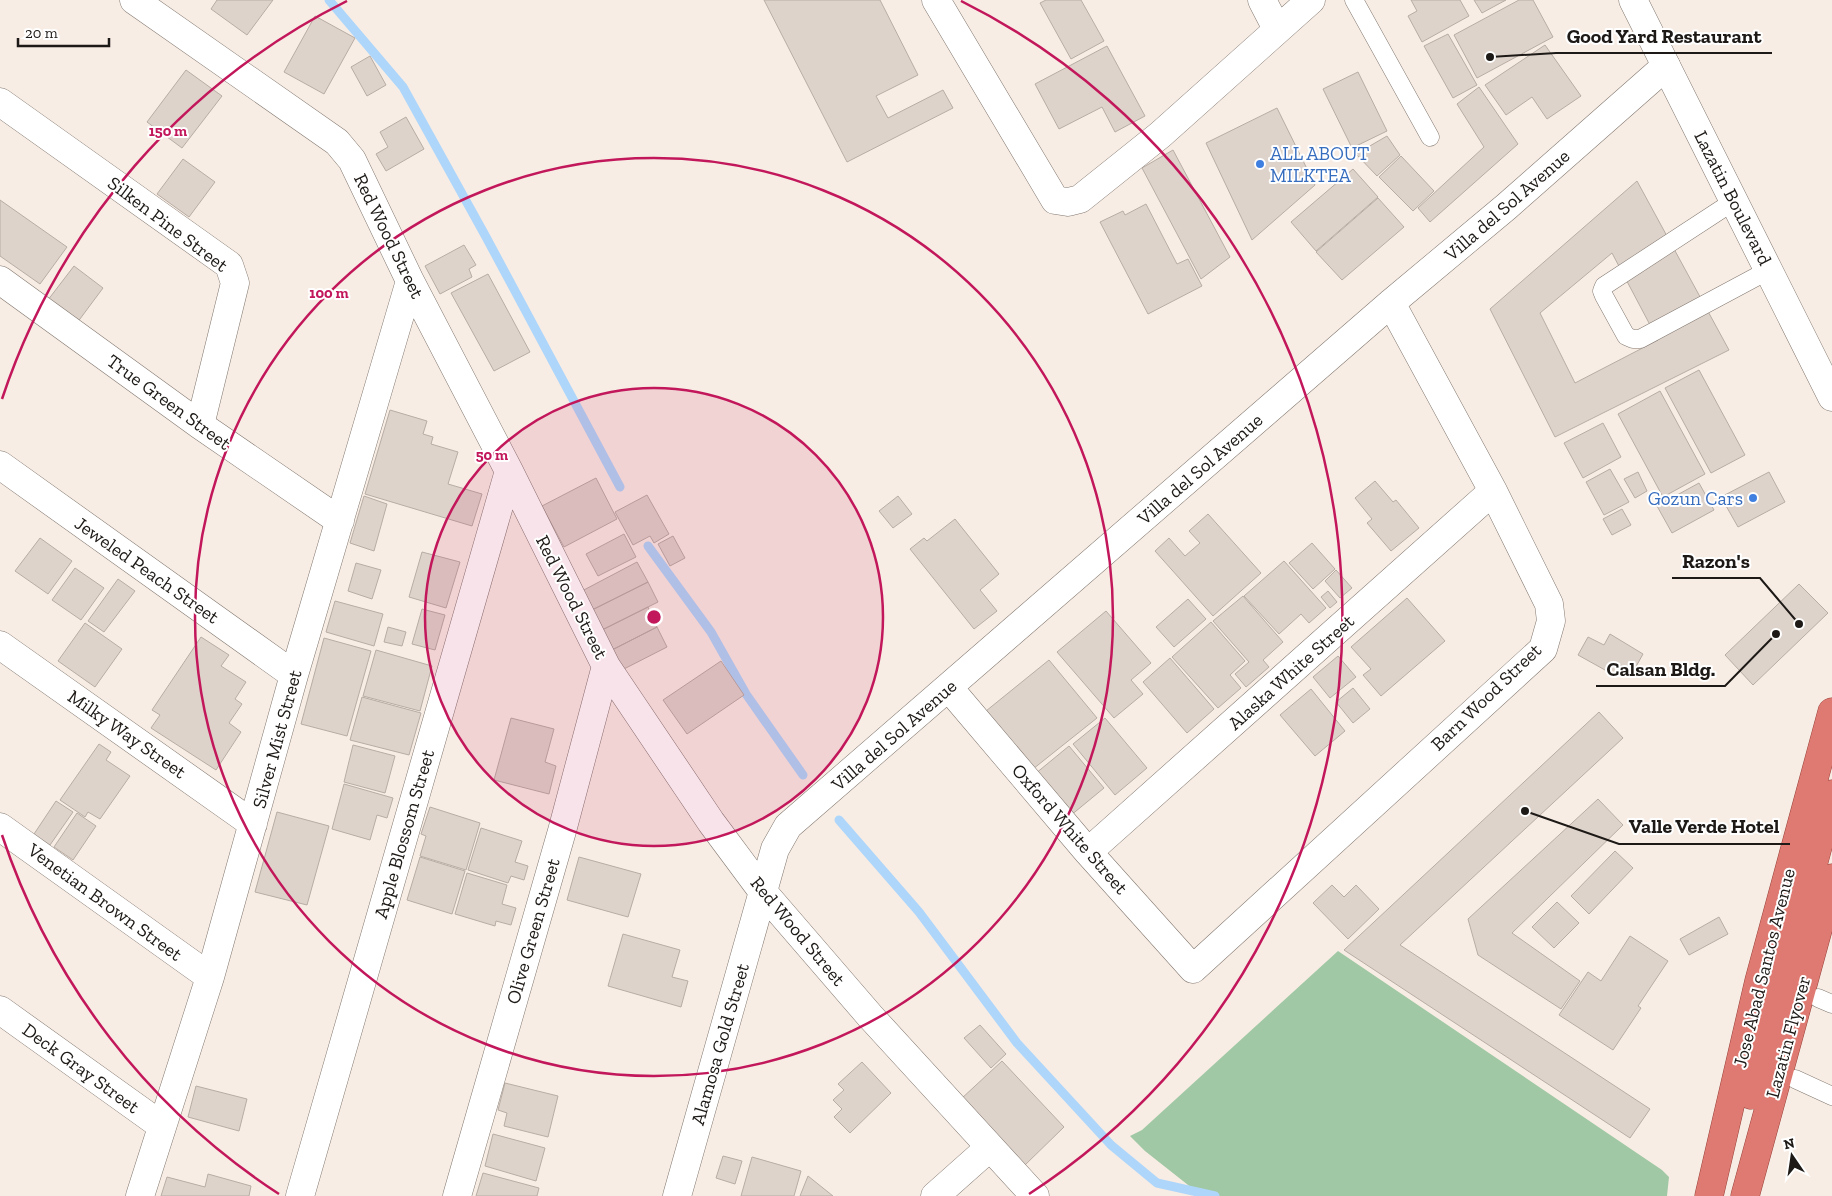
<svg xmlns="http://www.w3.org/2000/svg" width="1832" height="1196" viewBox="0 0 1832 1196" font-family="'Zilla Slab',serif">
<rect width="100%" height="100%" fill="#f8ede4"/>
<path fill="#a0c8a4" d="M1338,951L1662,1170L1669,1177L1667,1196H1202L1145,1151L1130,1136L1142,1130Z"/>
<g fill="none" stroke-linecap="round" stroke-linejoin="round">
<path stroke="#aed6fa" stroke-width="9" d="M329,0L403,87L486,237L620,487
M648,546L711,632L746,694L803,775
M839,820L919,912L1017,1043L1111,1145L1157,1183L1215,1196"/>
</g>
<path fill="#ded3ca" stroke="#b7ada4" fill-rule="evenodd" d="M217,0H273L247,35L211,9Z
M764,0H880L918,75L876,96L888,118L943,90L953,108L847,162Z
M1046,0H1081L1104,41L1071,59L1040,3Z
M1411,0H1460L1469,16L1422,42L1408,16L1417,11Z
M1474,0H1506L1482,13Z
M1519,0H1533L1553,37L1477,78L1454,35Z
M315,16L355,38L324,94L284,72Z
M1448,34L1477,85L1453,98L1424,46Z
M1545,45L1581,96L1547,119L1532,97L1506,115L1485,85Z
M1107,46L1145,116L1115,132L1102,107L1059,129L1035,84Z
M370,56L386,85L367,96L351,67Z
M186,70L222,96L182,148L147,122Z
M1358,72L1387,131L1352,148L1323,89Z
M1479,87L1518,144L1430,222L1418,208L1484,147L1457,104Z
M1277,108L1315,185L1252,240L1206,143Z
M406,117L424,149L386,171L376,154L388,147L380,132Z
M1387,136L1400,155L1377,176L1356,154Z
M1173,150L1230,257L1201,279L1142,168Z
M1401,156L1434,191L1413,211L1379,177Z
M183,159L215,182L189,217L157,194Z
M1353,169L1378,197L1316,251L1291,222Z
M1637,181L1729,350L1555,437L1490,309ZM1612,253L1658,340L1575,383L1540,313Z
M1378,198L1404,227L1342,280L1316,252Z
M0,200L67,247L40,284L0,256Z
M1146,204L1177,264L1188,259L1202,286L1148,314L1100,222L1123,211L1125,215Z
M464,245L476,265L469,269L472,277L440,294L425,266Z
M74,266L103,288L71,331L41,309Z
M488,274L530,352L494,371L451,293Z
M1699,370L1745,455L1711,473L1665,388Z
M1660,391L1705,474L1663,497L1618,414Z
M390,410L427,421L423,434L433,437L431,444L458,452L448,484L482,494L472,526L365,494Z
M1603,423L1621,457L1583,478L1564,443Z
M1610,469L1629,502L1604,515L1586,482Z
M1638,472L1647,491L1635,498L1624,479Z
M1769,472L1785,502L1738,527L1721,497Z
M596,478L617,519L564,547L542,506Z
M1375,481L1393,502L1396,500L1419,528L1391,551L1367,523L1372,519L1355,498Z
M1699,483L1714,510L1672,533L1657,506Z
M647,495L669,534L654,543L650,536L633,545L615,512Z
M364,496L387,504L374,551L350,543Z
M898,496L912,514L893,528L879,511Z
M1622,509L1631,525L1612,535L1603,519Z
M1208,514L1261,573L1213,616L1155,551L1169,538L1185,556L1200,543L1189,531Z
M955,519L999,574L980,590L997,611L974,629L910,549L924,538L927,541Z
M624,534L636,557L598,576L586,554Z
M673,536L685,558L670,566L658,544Z
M40,538L72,561L48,594L15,571Z
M1312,543L1335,569L1313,589L1289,563Z
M422,552L460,562L446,608L409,597Z
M1284,561L1326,608L1309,623L1301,614L1279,634L1244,596Z
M637,562L648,582L590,611L580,592Z
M356,563L381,570L372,599L348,591Z
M75,568L104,588L81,620L52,600Z
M1336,570L1352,588L1340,598L1325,581Z
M118,579L135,591L104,632L88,621Z
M648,582L658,602L600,631L590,611Z
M1799,584L1828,613L1753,685L1725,655Z
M1328,591L1337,602L1330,608L1321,597Z
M1243,596L1283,642L1263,660L1269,667L1246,687L1235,674L1249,662L1213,621Z
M1407,598L1445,641L1381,696L1363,675L1371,669L1351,647Z
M1188,599L1206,619L1174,647L1156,627Z
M335,601L383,614L374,646L326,632Z
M648,607L657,627L610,651L600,631Z
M422,609L445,615L435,650L412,644Z
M1106,611L1151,663L1131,680L1143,694L1114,718L1057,652Z
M1211,622L1245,661L1230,675L1241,688L1218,708L1172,657Z
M85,623L122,649L95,687L58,661Z
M388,627L406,632L402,646L384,642Z
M657,627L667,647L620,671L610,651Z
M1610,634L1643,654L1633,672L1621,665L1614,675L1578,655L1588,637L1604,645Z
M201,637L229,655L221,666L246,682L235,699L242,704L229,723L241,732L216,770L151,728L160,715L152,710Z
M324,638L371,651L347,736L301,724Z
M376,650L432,666L420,711L363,696Z
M1338,656L1356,677L1330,698L1313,677Z
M1170,658L1214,709L1187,733L1143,682Z
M1049,660L1097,718L1033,769L986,711Z
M721,661L744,695L687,734L663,700Z
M1353,688L1370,709L1353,723L1336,702Z
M1311,689L1345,731L1315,756L1280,715Z
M362,697L421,713L409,755L350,740Z
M1599,712L1623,738L1400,945L1650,1109L1630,1138L1344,950Z
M511,718L554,729L545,762L556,766L549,794L494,780Z
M1105,718L1147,768L1115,795L1073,744Z
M99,744L111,752L106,760L130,776L100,819L88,812L85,817L60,800Z
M353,745L395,756L385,793L344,782Z
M1069,746L1104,788L1070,816L1035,774Z
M344,784L393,798L387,818L377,815L370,840L332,829Z
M1598,799L1623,825L1512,933L1580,981L1561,1009L1478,955L1468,919Z
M56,801L73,812L50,845L34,834Z
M430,807L480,823L466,870L420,856L426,836L421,834Z
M277,812L329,826L307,905L255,892Z
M77,813L96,826L73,860L54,847Z
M481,828L522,841L515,862L528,866L524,880L511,876L508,883L468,870Z
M1615,851L1633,868L1589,914L1571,896Z
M420,857L465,871L452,914L407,900Z
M579,857L641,874L628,917L567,900Z
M467,873L507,885L502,904L516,908L511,925L496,921L495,926L455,914Z
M1332,885L1344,897L1356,885L1379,909L1348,939L1313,903Z
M1557,902L1579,923L1554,948L1532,927Z
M1719,917L1728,934L1689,955L1680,939Z
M623,934L680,950L672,977L688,981L681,1007L608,986Z
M1630,936L1668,961L1638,1006L1641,1008L1613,1050L1559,1015L1588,972L1601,981Z
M980,1025L1006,1054L991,1068L964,1038Z
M1002,1061L1064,1127L1025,1165L961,1099Z
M862,1062L891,1093L850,1133L834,1117L842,1109L833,1100L844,1090L838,1084Z
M505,1083L558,1096L548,1137L504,1126L507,1113L498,1110Z
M196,1086L247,1099L239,1131L188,1117Z
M493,1134L545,1148L536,1181L485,1166Z
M723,1156L742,1161L735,1184L716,1178Z
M752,1157L801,1171L794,1196H741Z
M483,1173L539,1188L537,1196H476Z
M208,1174L251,1186L249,1196H161L167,1177L205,1187Z
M808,1176L833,1196H800Z"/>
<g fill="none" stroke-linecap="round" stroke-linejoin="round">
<defs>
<path id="service" d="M1354,0L1430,137
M1734,201L1604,286L1602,291L1604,296L1626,336L1633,339H1640L1769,270
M1818,998L1832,1004
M1795,1079L1832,1096"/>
<path id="minor" d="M134,0L337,142L352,160L410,281L509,471L606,666L711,822L763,892L870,1016L1035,1196
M936,0L1055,200L1068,202L1080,199L1160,135L1311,0
M1262,0L1277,29
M0,102L229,265L235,283L200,425
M0,280L200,425L340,521
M0,465L294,675
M0,645L253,824
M949,688L1088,852L1193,969L1543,649L1551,621L1549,604L1493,491L1391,303
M0,827L210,977
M1088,852L1493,491
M0,1010L162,1126
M140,1196L210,977L294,675L410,281
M300,1196L509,471
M457,1196L562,831L606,666
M677,1196L775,849L788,826L1391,303L1506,207L1666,66
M935,1196L989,1148"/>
<path id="secondary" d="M1633,0L1832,397"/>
<path id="trunk" d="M1751,1095L1832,794
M1709,1196L1759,981L1832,712
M1745,1196L1832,878"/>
</defs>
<use href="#service" stroke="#827870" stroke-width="19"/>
<use href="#minor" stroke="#827870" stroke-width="29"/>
<use href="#secondary" stroke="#827870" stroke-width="29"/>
<use href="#trunk" stroke="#96423a" stroke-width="29"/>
<use href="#service" stroke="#fff" stroke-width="18"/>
<use href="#minor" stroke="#fff" stroke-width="28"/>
<use href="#secondary" stroke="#fff" stroke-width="28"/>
<use href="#trunk" stroke="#df7a72" stroke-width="28"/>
</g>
<circle cx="654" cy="617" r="229" fill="#c2185b" fill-opacity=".12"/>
<g fill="none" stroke="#c2185b" stroke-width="2.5">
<circle cx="654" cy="617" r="229"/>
<circle cx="654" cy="617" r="459"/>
<path d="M279 1194A688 688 0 0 1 2 835M2 399A688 688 0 0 1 347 1M961 1A688 688 0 0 1 1029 1194"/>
</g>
<g fill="#3f7fe0" stroke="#fff" stroke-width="2">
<circle cx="1260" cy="164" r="5"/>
<circle cx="1753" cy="498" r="5"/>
</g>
<g text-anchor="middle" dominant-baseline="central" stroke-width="4" stroke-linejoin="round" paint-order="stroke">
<g font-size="19" fill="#366cbe" stroke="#fff" text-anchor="start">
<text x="1270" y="153">ALL ABOUT<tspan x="1270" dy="22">MILKTEA</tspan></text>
<text x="1743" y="498" text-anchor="end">Gozun Cars</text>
</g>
<g font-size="19" fill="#1d1916" stroke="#fff">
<text transform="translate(1733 198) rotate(63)">Lazatin Boulevard</text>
<text transform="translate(1507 205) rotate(-41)">Villa del Sol Avenue</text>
<text transform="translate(168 224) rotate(37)">Silken Pine Street</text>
<text transform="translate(389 236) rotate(64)">Red Wood Street</text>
<text transform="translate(169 402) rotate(36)">True Green Street</text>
<text transform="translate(1200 469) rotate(-41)">Villa del Sol Avenue</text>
<text transform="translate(147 570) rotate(35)">Jeweled Peach Street</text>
<text transform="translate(572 597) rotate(63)">Red Wood Street</text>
<text transform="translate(1291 672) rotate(-42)">Alaska White Street</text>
<text transform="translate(1486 697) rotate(-44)">Barn Wood Street</text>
<text transform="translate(127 734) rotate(35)">Milky Way Street</text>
<text transform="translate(894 735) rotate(-41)">Villa del Sol Avenue</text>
<text transform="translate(277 739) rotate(-75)">Silver Mist Street</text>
<text transform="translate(1070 829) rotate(49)">Oxford White Street</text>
<text transform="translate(404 834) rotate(-74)">Apple Blossom Street</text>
<text transform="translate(105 902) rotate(36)">Venetian Brown Street</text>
<text transform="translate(533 931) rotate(-74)">Olive Green Street</text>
<text transform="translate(798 931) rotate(50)">Red Wood Street</text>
<text transform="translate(1764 968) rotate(-76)">Jose Abad Santos Avenue</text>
<text transform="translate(1788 1037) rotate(-75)">Lazatin Flyover</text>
<text transform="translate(720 1044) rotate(-74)">Alamosa Gold Street</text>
<text transform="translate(81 1068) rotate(36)">Deck Gray Street</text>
</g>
</g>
<circle cx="654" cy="617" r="8" fill="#c2185b" stroke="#fff" stroke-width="2.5"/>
<g font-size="15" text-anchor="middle" font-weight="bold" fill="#c2185b" stroke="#fff" stroke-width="4" stroke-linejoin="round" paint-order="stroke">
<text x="168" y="136">150 m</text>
<text x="329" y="298">100 m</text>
<text x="492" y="460">50 m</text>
</g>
<path fill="none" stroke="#1d1916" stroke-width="2" d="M1490 57L1556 53H1772M1799 624L1760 578H1672M1776 634L1725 686H1596M1525 811L1619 844H1790"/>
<g fill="#1d1916" stroke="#fff" stroke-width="2">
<circle cx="1490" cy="57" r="5"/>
<circle cx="1799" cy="624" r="5"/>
<circle cx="1776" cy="634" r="5"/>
<circle cx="1525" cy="811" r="5"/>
</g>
<g font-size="20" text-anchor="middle" font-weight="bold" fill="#1d1916" stroke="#fff" stroke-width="4" stroke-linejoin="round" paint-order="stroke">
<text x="1664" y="43">Good Yard Restaurant</text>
<text x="1716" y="568">Razon's</text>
<text x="1661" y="676">Calsan Bldg.</text>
<text x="1704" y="833">Valle Verde Hotel</text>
</g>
<g transform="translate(1792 1156) rotate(347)" stroke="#ffffff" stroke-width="4" paint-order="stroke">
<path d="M0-4L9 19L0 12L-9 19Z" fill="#1d1916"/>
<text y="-8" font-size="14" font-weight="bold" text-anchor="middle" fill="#1d1916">N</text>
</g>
<path d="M18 38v8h91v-8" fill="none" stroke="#1d1916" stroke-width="2.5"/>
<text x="25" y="38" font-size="15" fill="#1d1916" stroke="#ffffff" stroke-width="4" paint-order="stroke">20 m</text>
</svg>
